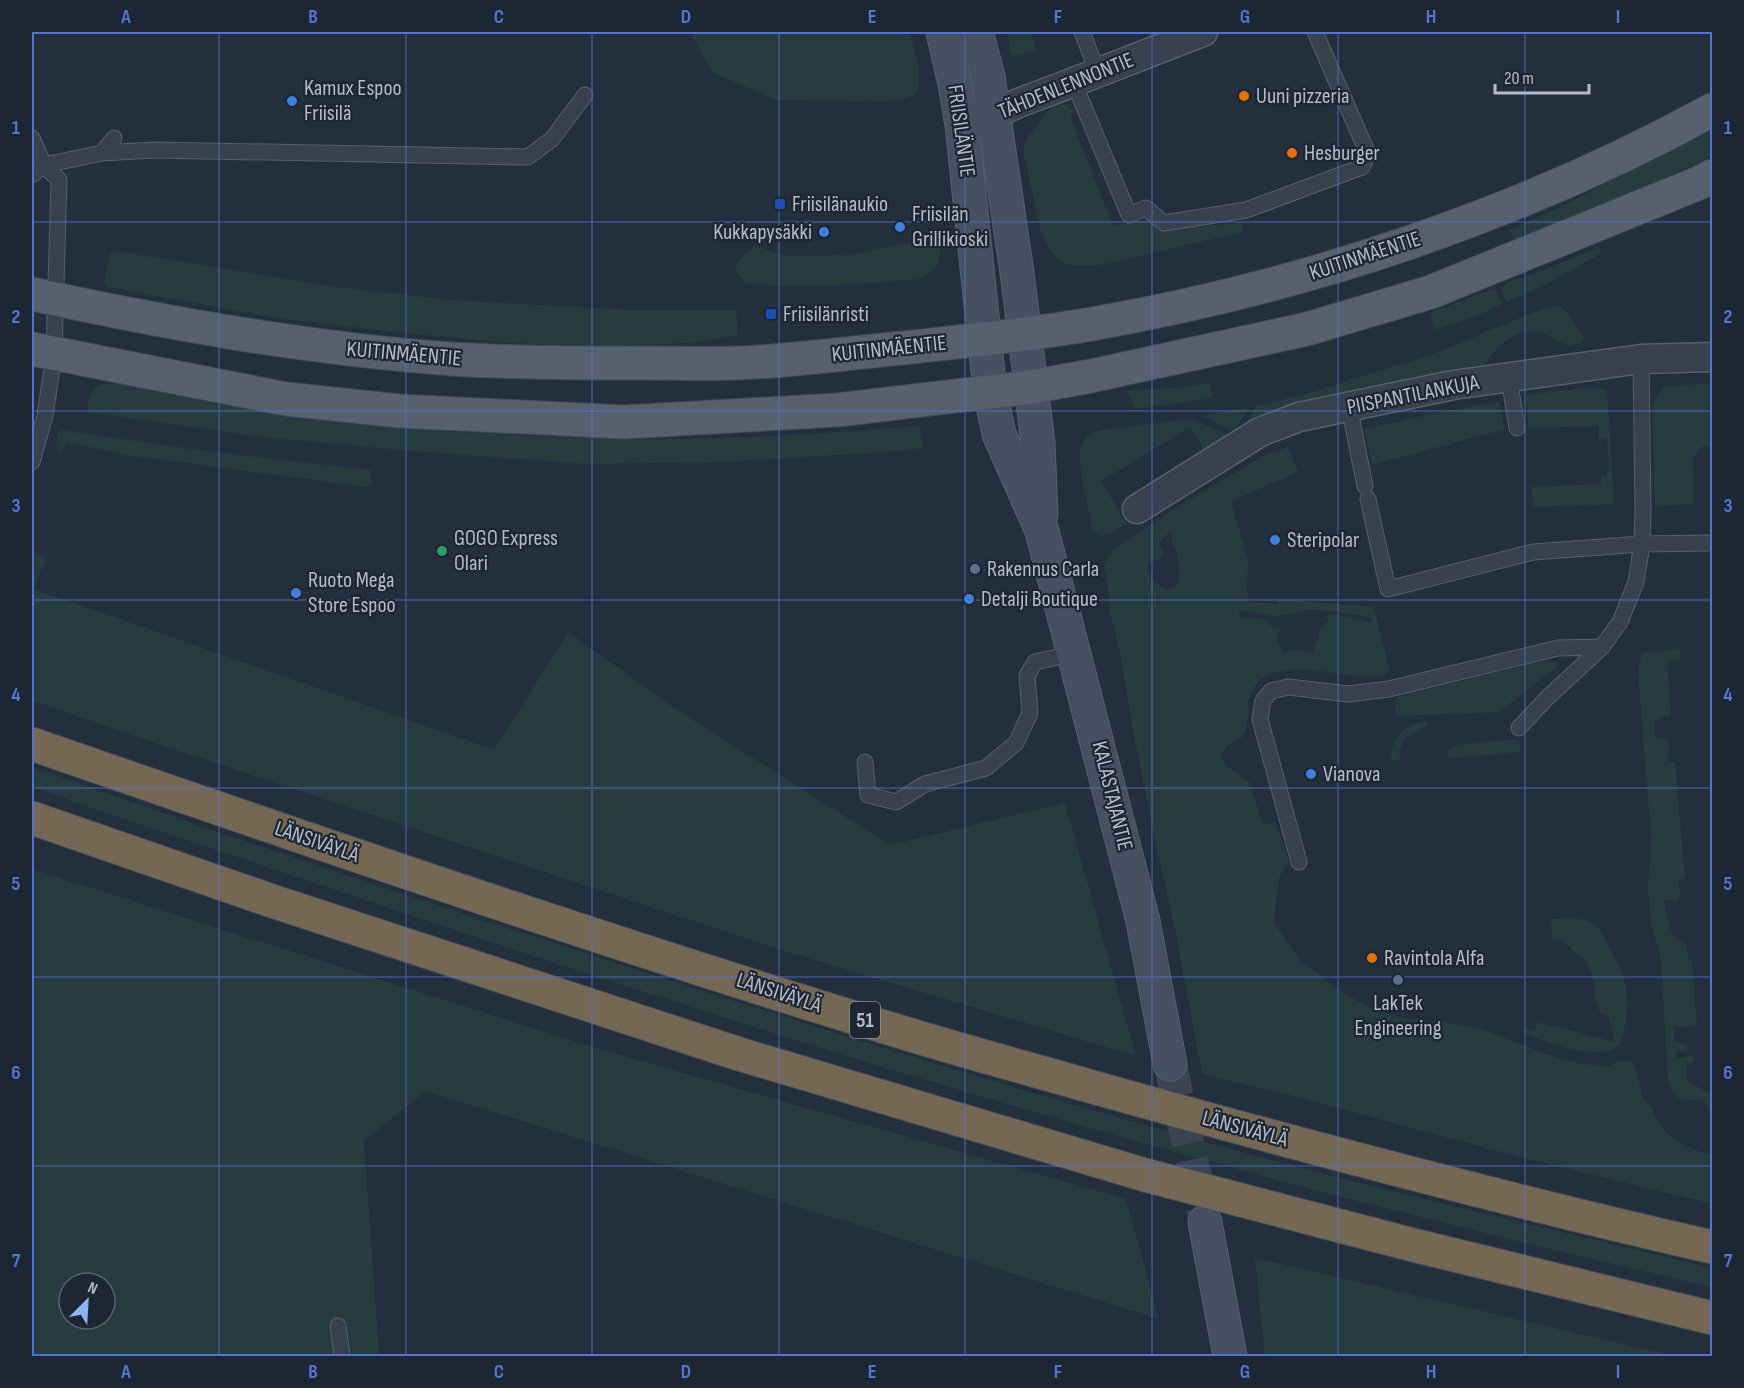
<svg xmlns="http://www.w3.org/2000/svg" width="1744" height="1388" viewBox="0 0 1744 1388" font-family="'Sofia Sans Condensed',sans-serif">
<rect width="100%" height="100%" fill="#242f3e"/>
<path fill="#263c3f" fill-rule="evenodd" d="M691,32H910L919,70V86L918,92L913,96L898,100L878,101L776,100L713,73L696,44Z
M1007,32H1031L1036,51L1011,56Z
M1058,103L1067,105L1073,111L1071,119L1113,226L1146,219L1164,229L1241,223L1243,232L1100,265H1073L1061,262L1050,250L1041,232L1024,156V145L1028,137L1049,110Z
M1712,130V156L1587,214L1514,242L1510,230L1577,199L1614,177Z
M941,238C940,261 941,268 919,279L830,286H776L746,283L736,271L737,262L755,246L787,256L852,255L926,239Z
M1599,247L1601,254L1546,284L1508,302L1503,297L1502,289L1506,283L1546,269Z
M115,251L327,286L451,300L631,310H736L738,335L687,343L607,346L510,343L403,333L277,318L109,287L104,283L110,254Z
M1494,288L1502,304L1476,316L1435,330L1430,313Z
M1550,306L1561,307L1568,313L1584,337L1581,342L1570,346C1561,343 1554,337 1545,334C1514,323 1497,347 1481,369L1244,427L1256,406L1313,392L1433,354Z
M120,382C225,400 329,422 434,430C540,438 646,441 752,437C808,435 863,430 919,426L923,448L870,453L719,462L586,464L402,450L263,437L87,412C90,387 95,384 120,382Z
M1209,383L1213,398L1135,409L1127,391L1187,387Z
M1712,383V446H1703L1693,457L1694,504L1655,506L1652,410L1655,399L1664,387Z
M1594,387L1607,390L1614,504L1533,507L1532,487L1601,484V476L1606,475L1609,467L1607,438H1599V426L1529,428L1526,395Z
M1499,402L1505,429L1372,465L1364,429L1441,412Z
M1250,407L1234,431L1202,416Z
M1191,419L1229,435L1204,450L1190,427L1101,481L1127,524L1111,533L1100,536L1092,529C1090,509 1073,457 1083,442C1087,435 1095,432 1102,430Z
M59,430L212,452L370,470L372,484L367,487L127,455L66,442L63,451H58L56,442Z
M1288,447L1298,472L1231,501L1248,561L1247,591L1249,602L1278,604V599L1374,607L1390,670C1386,673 1382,676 1378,676C1343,681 1271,649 1252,692C1245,706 1252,720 1243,737C1233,738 1228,746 1221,754L1225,765L1250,783L1263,825L1275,822L1289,862L1279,877L1274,923L1300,960L1339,990L1368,1007L1408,1019L1442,1022L1481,1029L1549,1055L1576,1063L1608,1067L1619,1061H1630L1636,1069L1643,1098L1653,1110L1659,1124L1668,1134L1687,1147L1712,1156V1204L1505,1153L1286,1094L1202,1074L1175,930L1158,854L1137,751L1119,648L1109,610L1108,585L1103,566L1113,550L1182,504L1267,454ZM1173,531L1171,541C1178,549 1182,576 1176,585C1175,587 1169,591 1168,592L1151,578L1147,566L1149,562L1160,559L1163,553L1159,544L1166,535ZM1239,610L1276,616L1285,615L1305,610H1322L1370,617L1373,623L1333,614H1327L1328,621L1319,629C1319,638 1317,645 1312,652L1293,650L1283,653L1277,639L1280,628L1274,629L1264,619L1240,618Z
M32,550L46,557L34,589L494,750L568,632L677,710L890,845L1065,803L1136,1056L785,951L169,748L32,700Z
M1679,649L1681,660L1667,661L1671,715C1654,717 1652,721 1656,739L1665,737L1669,740L1668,761L1675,762L1685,879H1680L1678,885L1681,895L1677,900L1664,901L1672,934L1686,945L1689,960L1692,961L1697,1025L1674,1027V1041L1686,1044L1687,1051H1677L1676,1059L1692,1055L1696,1061L1686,1065L1688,1082L1712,1094V1110L1703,1101L1680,1099L1672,1092L1668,1079L1661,961L1650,918L1648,888L1651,836L1638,671L1642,653Z
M1545,661L1556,662L1558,666L1499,712L1396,716L1395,703L1398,696Z
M1424,721L1427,722V726C1406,737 1402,734 1399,760H1391C1392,736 1402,727 1424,721Z
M1519,739L1521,752L1448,758L1449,749L1456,745Z
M32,767C220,834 410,897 600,958C804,1024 1009,1088 1216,1145C1380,1191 1547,1228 1712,1268V1287C1595,1260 1478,1232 1361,1202C1025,1115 694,1011 366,900C254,862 142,826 32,787Z
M32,869L589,1046L1126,1199L1159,1319L426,1091L364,1141L379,1353L376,1356H32ZM69,1283H105V1319H69Z
M1571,918C1582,919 1589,920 1597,927C1602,932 1606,940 1609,947C1625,974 1631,994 1625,1026C1624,1033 1623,1043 1617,1047C1596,1061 1543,1042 1523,1032L1524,1029L1534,1031L1538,1022L1615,1042L1608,1016L1600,1013L1594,995L1595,985L1587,960L1577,955L1564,941L1552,939L1551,919Z
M1255,1258L1657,1352L1675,1356H1265Z"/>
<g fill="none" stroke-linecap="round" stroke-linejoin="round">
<path stroke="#3a4453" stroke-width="33" stroke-dasharray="33 16" stroke-linecap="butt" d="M1170,1064L1204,1214"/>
<defs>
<path id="lane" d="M1082,32L1098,73
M1074,83L1129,215L1146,208L1164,223L1246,210L1362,167L1368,154L1315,32
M32,138L44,165L59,180L54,354L45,416L32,462
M102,153L114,138
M32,175L44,165L102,153L154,150L528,157L552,139L585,95
M1509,378L1517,428
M1349,406L1365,486
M1368,499L1388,589L1533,552L1642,544L1712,543
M1519,728L1547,698L1602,647L1620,622L1636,582L1642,544L1643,509L1641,359
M865,762L868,795L896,802L925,784L986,768L1016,743L1030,713L1027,676L1035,662L1074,653
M1299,862L1260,719L1263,701L1271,691L1288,687L1348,694L1389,689L1558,648L1602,647
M338,1326L342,1356"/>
<path id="street" d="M973,121C993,115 1010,106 1029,99C1088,77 1145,54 1203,32
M1137,509L1260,432L1299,417L1453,385L1641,359L1712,357"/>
<path id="secondary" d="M943,32L955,84L962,125L990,391L999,434L1042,531L1143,921L1170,1064
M976,32L988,76L1018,280L1038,443L1041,515
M1205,1222L1230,1356"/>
<path id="primary" d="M32,294C170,324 310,349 452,359C515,363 579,363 642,363C674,363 706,364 738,363C793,361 848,353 902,348C965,341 1029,335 1092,324C1307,286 1520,215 1712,110
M32,349L286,399L400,411L624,422L837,410L1031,387L1091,376L1307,329L1431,292L1699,183L1712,176"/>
<path id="highway" d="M32,744C323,845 615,945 911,1035C970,1053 1030,1069 1089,1086C1295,1144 1503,1199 1712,1247
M32,818L275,902L739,1054L1145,1175L1413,1245L1712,1318"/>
</defs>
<use href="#lane" stroke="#565f6c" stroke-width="17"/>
<use href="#street" stroke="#565f6c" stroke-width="31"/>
<use href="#secondary" stroke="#565f6c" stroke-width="35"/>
<use href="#primary" stroke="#414a57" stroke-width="35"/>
<use href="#highway" stroke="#434c59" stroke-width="35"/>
<use href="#lane" stroke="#38414e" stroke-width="15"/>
<use href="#street" stroke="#38414e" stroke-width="28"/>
<use href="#secondary" stroke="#465061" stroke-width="33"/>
<use href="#primary" stroke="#56606e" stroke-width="33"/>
<use href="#highway" stroke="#746855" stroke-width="33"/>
</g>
<path fill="none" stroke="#5274d3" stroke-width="1.5" stroke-opacity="0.55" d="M219,32V1356M406,32V1356M592,32V1356M779,32V1356M965,32V1356M1152,32V1356M1338,32V1356M1525,32V1356M32,222H1712M32,411H1712M32,600H1712M32,788H1712M32,977H1712M32,1166H1712"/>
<g fill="#e8710a" stroke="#1d2633" stroke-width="2">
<circle cx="1244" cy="96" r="6"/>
<circle cx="1292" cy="153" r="6"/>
<circle cx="1372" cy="958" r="6"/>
</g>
<g fill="#3f7fe0" stroke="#1d2633" stroke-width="2">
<circle cx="292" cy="101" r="6"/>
<circle cx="900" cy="227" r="6"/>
<circle cx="824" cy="232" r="6"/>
<circle cx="1275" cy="540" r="6"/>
<circle cx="296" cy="593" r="6"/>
<circle cx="969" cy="599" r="6"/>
<circle cx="1311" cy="774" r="6"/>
</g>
<g fill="#1a4fb4" stroke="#1d2633" stroke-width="2">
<rect x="774" y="198" width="12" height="12" rx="3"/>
<rect x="765" y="308" width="12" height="12" rx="3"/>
</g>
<circle fill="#2e9e5b" stroke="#1d2633" stroke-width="2" cx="442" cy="551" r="6"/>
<g fill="#5c6f8a" stroke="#1d2633" stroke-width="2">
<circle cx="975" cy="569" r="6"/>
<circle cx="1398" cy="980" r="6"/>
</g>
<g text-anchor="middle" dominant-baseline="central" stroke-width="4.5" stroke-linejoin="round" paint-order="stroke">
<rect fill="#1d2633" stroke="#878f9c" stroke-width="1.5" x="850" y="1002" width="30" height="36" rx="4.5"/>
<g font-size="21" font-weight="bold" fill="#b4bcc9">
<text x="865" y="1020">51</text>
</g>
<g font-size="22" fill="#b4bcc9" stroke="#1d2633">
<text transform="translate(1066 86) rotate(-22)">TÄHDENLENNONTIE</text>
<text transform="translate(961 131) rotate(82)">FRIISILÄNTIE</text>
<text transform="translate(1365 256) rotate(-18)">KUITINMÄENTIE</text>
<text transform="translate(889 349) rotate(-6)">KUITINMÄENTIE</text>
<text transform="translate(404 354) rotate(5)">KUITINMÄENTIE</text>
<text transform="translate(1413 395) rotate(-11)">PIISPANTILANKUJA</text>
<text transform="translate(1112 796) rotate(76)">KALASTAJANTIE</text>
<text transform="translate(317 842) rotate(19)">LÄNSIVÄYLÄ</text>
<text transform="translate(779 993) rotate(18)">LÄNSIVÄYLÄ</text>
<text transform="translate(1245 1129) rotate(15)">LÄNSIVÄYLÄ</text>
</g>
<g font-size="22" fill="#b4bcc9" stroke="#1d2633" text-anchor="start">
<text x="304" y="88">Kamux Espoo<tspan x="304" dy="25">Friisilä</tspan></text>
<text x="1256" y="96">Uuni pizzeria</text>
<text x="1304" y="153">Hesburger</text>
<text x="792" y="204">Friisilänaukio</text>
<text x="912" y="214">Friisilän<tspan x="912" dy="25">Grillikioski</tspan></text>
<text x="812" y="232" text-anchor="end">Kukkapysäkki</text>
<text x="783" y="314">Friisilänristi</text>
<text x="454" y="538">GOGO Express<tspan x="454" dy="25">Olari</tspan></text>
<text x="1287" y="540">Steripolar</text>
<text x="987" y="569">Rakennus Carla</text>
<text x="308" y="580">Ruoto Mega<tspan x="308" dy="25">Store Espoo</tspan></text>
<text x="981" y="599">Detalji Boutique</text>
<text x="1323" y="774">Vianova</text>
<text x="1384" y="958">Ravintola Alfa</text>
<text x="1398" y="1003" text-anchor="middle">LakTek<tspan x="1398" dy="25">Engineering</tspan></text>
</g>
</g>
<rect width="1744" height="1388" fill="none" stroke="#1d2633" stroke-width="66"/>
<g transform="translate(87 1301) rotate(24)"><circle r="28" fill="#1d2633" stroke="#59626f" stroke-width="1.5"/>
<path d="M0-4.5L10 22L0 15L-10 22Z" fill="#8ab4f8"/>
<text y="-9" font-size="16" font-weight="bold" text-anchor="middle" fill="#b4bcc9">N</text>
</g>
<path d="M1495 84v9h94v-9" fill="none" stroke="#b4bcc9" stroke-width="3"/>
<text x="1504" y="84" font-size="18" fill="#b4bcc9" stroke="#1d2633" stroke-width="4.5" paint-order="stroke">20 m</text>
<rect x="33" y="33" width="1678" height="1322" fill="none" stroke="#5274d3" stroke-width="2"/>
<g font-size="20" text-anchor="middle" font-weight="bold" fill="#5274d3">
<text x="126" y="23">A</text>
<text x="313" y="23">B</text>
<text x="499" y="23">C</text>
<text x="686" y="23">D</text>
<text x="872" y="23">E</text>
<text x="1058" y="23">F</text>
<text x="1245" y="23">G</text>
<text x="1431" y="23">H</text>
<text x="1618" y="23">I</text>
<text x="16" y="134">1</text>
<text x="1728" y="134">1</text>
<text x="16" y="323">2</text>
<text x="1728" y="323">2</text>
<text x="16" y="512">3</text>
<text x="1728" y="512">3</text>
<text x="16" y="701">4</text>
<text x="1728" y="701">4</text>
<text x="16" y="890">5</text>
<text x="1728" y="890">5</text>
<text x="16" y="1079">6</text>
<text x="1728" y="1079">6</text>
<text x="16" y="1267">7</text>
<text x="1728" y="1267">7</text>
<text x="126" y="1378">A</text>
<text x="313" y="1378">B</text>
<text x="499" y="1378">C</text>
<text x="686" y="1378">D</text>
<text x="872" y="1378">E</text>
<text x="1058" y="1378">F</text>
<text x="1245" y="1378">G</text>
<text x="1431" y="1378">H</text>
<text x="1618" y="1378">I</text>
</g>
</svg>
